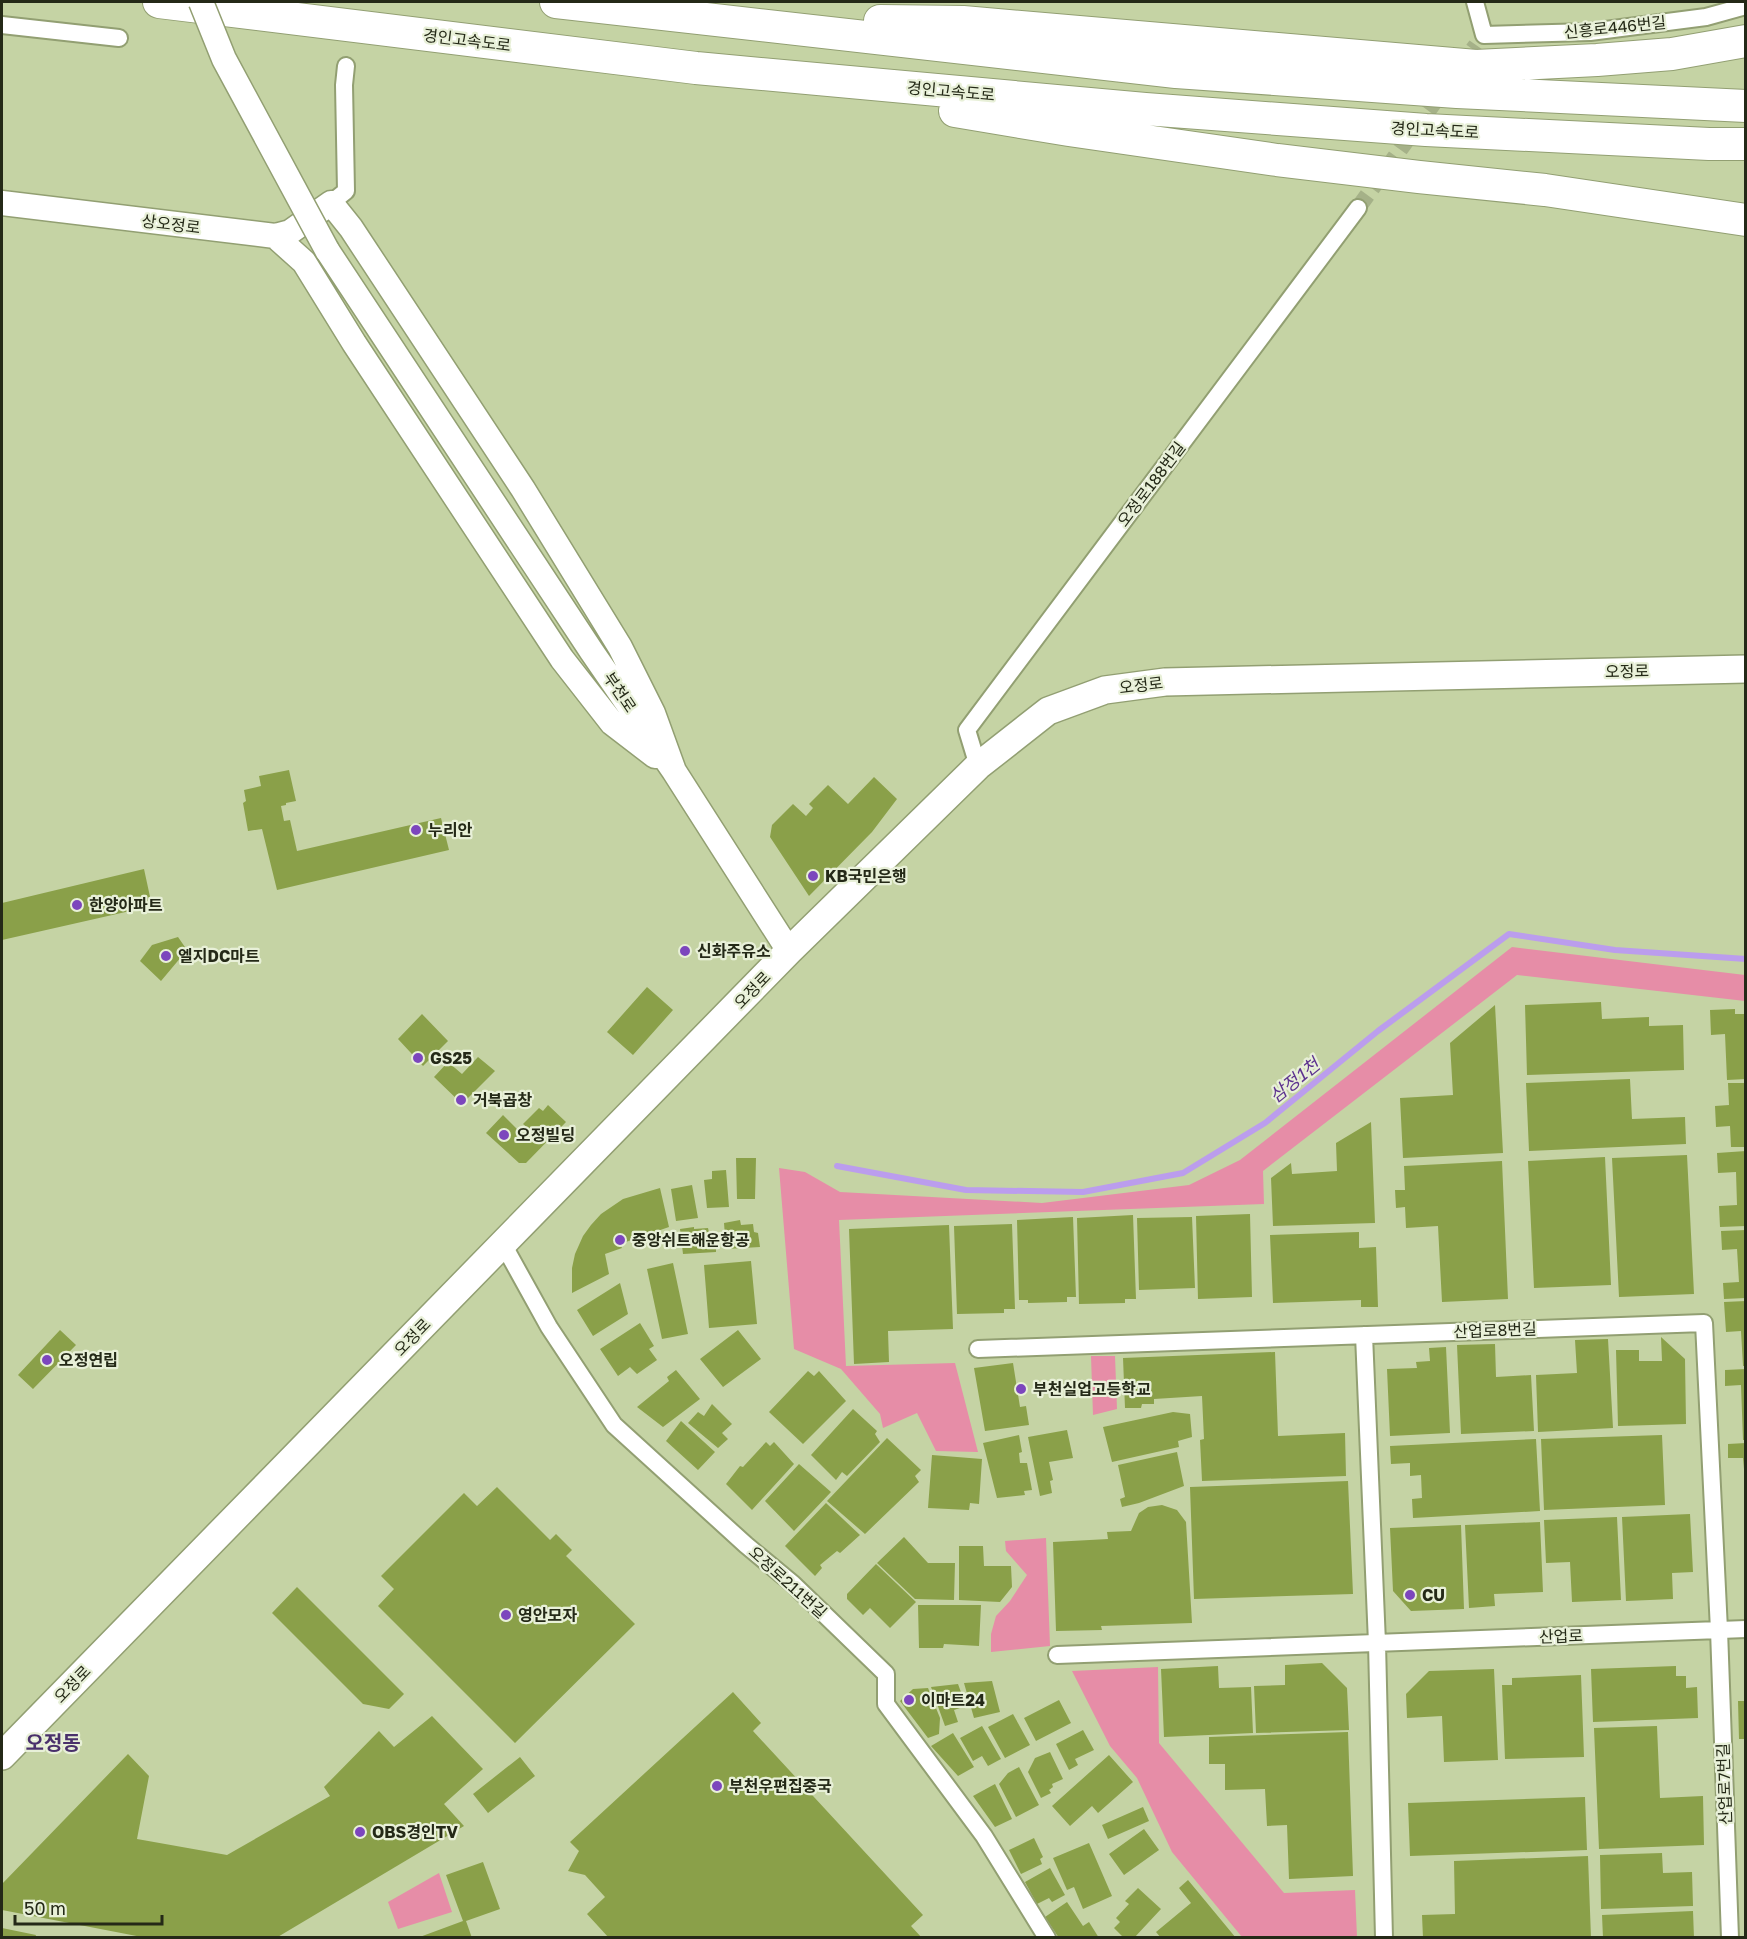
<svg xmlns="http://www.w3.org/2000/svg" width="1747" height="1939" viewBox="0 0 1747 1939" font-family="'Golos Text','Noto Sans KR',sans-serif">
<rect width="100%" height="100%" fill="#c5d3a4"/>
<path fill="#e68da7" d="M1512,947L1745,975V1001L1517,975L1263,1171L1264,1204L839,1220L846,1366L955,1363L978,1452L936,1451L917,1413L883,1428L880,1414L841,1369L794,1349L779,1168L805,1172L840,1192L1042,1203L1189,1185L1240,1160Z
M1091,1356H1115L1117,1409L1093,1415Z
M1046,1538L1050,1646L991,1652V1634L996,1616L1010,1601L1027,1575L1006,1551L1005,1541Z
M1158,1667L1159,1743L1284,1893L1355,1890L1357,1937H1242L1172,1852L1137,1778L1110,1746L1072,1671Z
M439,1873L452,1912L398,1929L388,1902Z"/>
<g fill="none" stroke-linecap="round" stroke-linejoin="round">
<path stroke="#bb9ded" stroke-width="6" d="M837,1166L966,1190L1083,1192L1183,1173L1265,1123L1378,1031L1509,934L1615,950L1746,959"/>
</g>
<path fill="#8aa049" d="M289,770L296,801L286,803V805L281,806L284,821L290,820L297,851L441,818L449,850L277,890L262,829L248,831L243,803L246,801L244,790L261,786L259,776Z
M874,777L897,799L872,832L809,896L770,837L772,825L793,804L806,816L813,808L809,804L828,785L848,804Z
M144,869L152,906L2,940V903Z
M178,937L187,950L161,981L140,961L152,945Z
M647,987L673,1010L633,1055L607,1032Z
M1601,1002L1602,1019L1649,1017V1026L1683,1025L1684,1070L1527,1075L1525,1005Z
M1495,1005L1503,1153L1403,1158L1400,1098L1453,1095L1450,1043Z
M1735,1009V1014H1746V1079L1727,1080L1725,1034L1711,1035L1710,1010Z
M422,1014L448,1041L423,1066L398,1039Z
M478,1057L495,1071L462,1104L434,1077L448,1062L462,1074Z
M1630,1079L1632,1119L1685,1117L1686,1144L1529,1151L1526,1083Z
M1728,1083H1746V1147H1731L1730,1126L1716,1127L1715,1106L1729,1105Z
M548,1105L566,1122L526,1163H519L486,1133L503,1115L519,1131L517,1133L522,1137L529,1129L523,1124L539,1108L543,1111Z
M1371,1122L1375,1223L1273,1226L1271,1178L1291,1163L1292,1174L1337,1171L1336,1143Z
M1746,1151V1226L1720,1227L1719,1206L1737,1205L1736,1172L1718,1173L1717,1153Z
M1687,1155L1694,1294L1619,1297L1612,1158Z
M1605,1157L1611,1285L1534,1288L1528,1161Z
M736,1158H756L755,1199H737Z
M1502,1161L1508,1299L1442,1302L1438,1226L1406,1228L1405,1207L1396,1208L1395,1190H1405L1404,1166Z
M726,1170L729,1207L707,1208L704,1180L712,1179V1171Z
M692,1185L698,1218L676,1221L671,1189Z
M660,1188L669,1227L620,1244L622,1248L605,1254L609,1274L572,1293V1268L575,1254L583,1236L591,1225L601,1214L623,1199Z
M1250,1214L1252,1297L1198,1299L1196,1216Z
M1133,1215L1136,1299H1125V1303L1079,1304L1077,1218Z
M1073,1217L1076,1297H1067V1302L1028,1303V1300H1019L1017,1220Z
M1192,1217L1195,1288L1139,1290L1137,1218Z
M740,1220L741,1225L753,1224L754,1232L758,1233L760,1247L726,1249L724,1223Z
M1012,1224L1015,1309H1004V1313L957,1314L954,1226Z
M949,1225L953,1329L888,1331L889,1362L854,1364L849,1229Z
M694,1227V1229L708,1228L710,1237H716V1252L683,1254L680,1229Z
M1746,1230V1298L1724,1299L1723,1283L1739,1282L1737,1249L1722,1250L1721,1231Z
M1359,1232V1248L1376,1247L1378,1307H1361V1300L1273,1303L1270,1235Z
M751,1261L757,1324L709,1328L704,1265Z
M673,1263L688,1334L662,1339L647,1269Z
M620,1283L628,1314L593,1336L577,1310Z
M1746,1301V1366H1743L1741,1331L1726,1332L1724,1302Z
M640,1323L654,1346L649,1349L657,1360L637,1374L630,1367L618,1376L600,1349Z
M60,1330L76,1345L33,1389L18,1375Z
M738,1330L761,1359L723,1387L700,1359Z
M1661,1337L1685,1359L1686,1424L1618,1426L1616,1350H1639V1361H1662Z
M1608,1339L1613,1428L1538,1432L1536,1375L1577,1373L1575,1340Z
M1495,1344L1496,1377L1531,1375L1534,1431L1461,1434L1457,1345Z
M1446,1347L1450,1433L1390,1436L1387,1369L1417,1368L1416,1362L1430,1361L1429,1348Z
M1275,1352L1278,1436L1345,1433L1346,1476L1202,1481L1200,1440L1204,1439L1202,1396L1154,1399V1404H1142L1141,1408H1125L1123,1358Z
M1013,1363L1020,1407L1026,1406L1029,1425L985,1431L974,1368Z
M1746,1369V1440H1743L1741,1385L1725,1386V1370Z
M676,1370L700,1399L663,1427L637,1407L669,1381L667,1377Z
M808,1371L814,1376L819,1371L846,1401L803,1444L769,1412Z
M712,1404L732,1424L722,1433L728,1439L718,1448L688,1423L698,1412L704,1416Z
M853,1409L877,1431L875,1434L880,1442L847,1476L842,1472L836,1480L811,1455Z
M1173,1412L1190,1414L1192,1437L1178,1441L1179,1447L1112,1462L1103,1427Z
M681,1421L715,1452L698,1470L666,1441Z
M1067,1430L1073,1458L1049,1462L1053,1480L1050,1481L1052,1493L1040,1496L1028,1437Z
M1019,1435L1022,1452L1019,1453L1020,1463H1027L1032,1490L1024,1491L1025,1495L997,1498L983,1443Z
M1662,1435L1665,1505L1544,1510L1541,1439Z
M887,1438L921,1470L915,1476L919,1482L865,1534L827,1501Z
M1536,1439L1540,1511L1413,1518L1412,1499L1422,1498L1421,1475L1410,1476V1463L1391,1464L1390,1446Z
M766,1442L770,1446L774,1442L794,1464L752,1510L726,1484L740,1466L743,1467Z
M1746,1443V1469H1744L1743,1458H1728V1444Z
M1177,1452L1184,1486L1139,1503L1122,1507L1120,1499L1125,1497L1118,1465Z
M932,1455L982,1459L979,1504L970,1503L969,1510L928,1508Z
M799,1464L831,1492L794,1531L765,1501Z
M1348,1481L1353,1594L1194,1599L1190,1487Z
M497,1487L550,1540L556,1534L572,1550L566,1556L635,1624L515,1743L378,1606L394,1589L381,1576L464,1493L477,1506Z
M826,1503L860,1535L840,1553L837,1551L820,1565L822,1568L815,1576L785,1546Z
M1162,1505L1177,1510L1186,1522L1192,1623L1101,1626L1102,1630L1056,1631L1053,1542L1108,1539L1107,1532L1131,1531L1139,1513L1148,1507Z
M1690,1514L1693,1572L1672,1573L1673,1599L1626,1601L1622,1517Z
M1617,1517L1621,1600L1572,1602L1570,1562L1546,1563L1544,1520Z
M1540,1522L1543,1592L1494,1594L1495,1606L1469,1608L1465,1525Z
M1461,1525L1464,1609L1411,1611L1393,1591L1390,1528Z
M904,1537L928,1563H955L954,1600L915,1599L877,1563Z
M959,1546H983L984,1566H1011L1012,1587L1000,1602L959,1600Z
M876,1564L916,1602L890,1628L870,1608L863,1615L847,1599V1594Z
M297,1587L404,1694L389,1709L363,1704L272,1613Z
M918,1605H981L979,1646L944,1644L943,1648H919Z
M1322,1663L1347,1688L1349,1730L1256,1733L1254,1686L1285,1685V1665Z
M1218,1666L1219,1688L1251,1687L1253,1733L1164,1737L1161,1669Z
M1676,1666V1676H1686V1688L1697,1687L1698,1718L1593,1722L1591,1669Z
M1494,1669L1498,1760L1444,1762L1442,1716L1407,1718L1406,1694L1429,1671Z
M1581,1675L1584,1757L1505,1759L1502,1685H1512V1678Z
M992,1681L1000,1712L974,1718L964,1683Z
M958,1684L966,1706L954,1710L958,1722L945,1726L931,1687Z
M928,1688L940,1718L939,1734L928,1738L900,1701L913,1689Z
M733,1692L761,1723L753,1731L923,1915L911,1926L922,1938H609L587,1914L605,1897L585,1875L568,1871L579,1851L570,1842Z
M1059,1700L1071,1723L1036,1741L1024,1718Z
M1738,1701H1746V1739H1739Z
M1013,1714L1030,1745L1005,1758L988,1727Z
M432,1716L483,1769L444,1804L464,1826L276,1938H147L2,1910V1884L128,1754L149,1776L137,1839L227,1855L330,1796L324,1787L379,1731L394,1747Z
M982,1726L1001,1759L988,1766L982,1756L973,1761L960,1738Z
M1657,1726L1660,1798L1703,1796L1704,1845L1599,1849L1594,1728Z
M1083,1730L1094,1750L1075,1759L1078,1765L1069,1770L1056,1744Z
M1348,1732L1353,1876L1289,1879L1287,1825L1267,1826L1265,1789L1225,1790V1764H1209V1737Z
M953,1733L974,1767L958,1776L931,1746Z
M1050,1752L1063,1779L1052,1784L1053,1787L1049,1790L1051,1793L1041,1798L1028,1772L1035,1758Z
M1109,1755L1133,1782L1098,1813L1092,1806L1070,1826L1052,1806Z
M520,1757L535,1776L488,1813L473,1794Z
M1019,1767L1039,1805L1016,1817L999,1784L1008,1773Z
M995,1784L1012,1819L995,1827L973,1796Z
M1585,1797L1587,1850L1410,1856L1408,1803Z
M1143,1807L1149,1821L1108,1839L1102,1825Z
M1144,1829L1159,1850L1124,1875L1109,1854Z
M1034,1838L1043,1857L1040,1859L1042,1864L1021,1874L1009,1850Z
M1089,1843L1112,1896L1083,1909L1074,1887L1067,1890L1053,1858Z
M1662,1853L1663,1873L1692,1872L1693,1906L1601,1909L1600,1855Z
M1588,1856L1591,1938H1423L1422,1915L1455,1914L1454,1861Z
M483,1862L500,1909L466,1921L472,1938H417L463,1921L446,1875Z
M1050,1868L1065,1895L1052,1902L1049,1898L1037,1904L1025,1882Z
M1188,1880L1236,1938H1161L1156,1932L1191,1903L1179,1888Z
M1138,1888L1161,1909L1134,1938H1124L1114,1928L1120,1922L1116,1918L1129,1904L1125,1901Z
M1067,1902L1083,1926L1089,1922L1099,1938H1059L1045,1917Z
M1693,1911L1694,1938H1603L1602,1915Z
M2,1928L36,1935L35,1938H2Z"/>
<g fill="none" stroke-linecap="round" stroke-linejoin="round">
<path stroke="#a5b188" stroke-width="16" stroke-dasharray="16 8" stroke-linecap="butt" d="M1459,69L1476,45
M1358,208L1444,89"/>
<defs>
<path id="street" d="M1475,2L1484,35
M2,25L119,38
M1484,35L1590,32L1706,17L1746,6
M331,203L346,191L344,85L346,66
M978,766L967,730L1358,208
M503,1244L549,1327L614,1425L746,1545L793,1584L886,1674V1704L984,1836L1047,1938
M1364,1335L1377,1643L1384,1938
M978,1349L1704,1323L1719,1630L1730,1938
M1057,1655L1746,1629"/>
<path id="secondary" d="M2,203L275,236L290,232L331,203L351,228L523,489L620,647L653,713L674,771
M275,236L304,262L354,343L562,659L612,723L655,756
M327,250L592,652L674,771L789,951"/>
<path id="primary" d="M2,1756L789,951L978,766L1048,711L1105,690L1165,682L1746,669"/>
<path id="highway" d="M159,2L696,68L1145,109L1426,130L1709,144H1746
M556,2L1176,72L1457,92L1746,106
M880,21L963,22L1476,66L1597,60L1672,54L1746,41
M955,111L1069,130L1277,160L1419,177L1545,190L1746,220"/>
</defs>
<use href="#street" stroke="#929f72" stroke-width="20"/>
<use href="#secondary" stroke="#929f72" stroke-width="27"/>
<use href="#primary" stroke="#929f72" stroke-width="30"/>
<use href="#highway" stroke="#929f72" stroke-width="34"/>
<use href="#street" stroke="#fff" stroke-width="16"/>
<use href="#secondary" stroke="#fff" stroke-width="24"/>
<use href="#primary" stroke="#fff" stroke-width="27"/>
<use href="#highway" stroke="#fff" stroke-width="32"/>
<defs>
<path id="secondary-bridge" d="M201,2L224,59L327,250"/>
</defs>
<use href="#secondary-bridge" stroke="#929f72" stroke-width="27" stroke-linecap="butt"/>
<use href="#secondary-bridge" stroke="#fff" stroke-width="24"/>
</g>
<g fill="#7c46bd" stroke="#e8f0d8" stroke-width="2">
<circle cx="416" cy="830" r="6"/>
<circle cx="813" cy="876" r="6"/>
<circle cx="77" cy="905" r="6"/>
<circle cx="685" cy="951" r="6"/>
<circle cx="166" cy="956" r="6"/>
<circle cx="418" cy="1058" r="6"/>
<circle cx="461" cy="1100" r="6"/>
<circle cx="504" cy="1135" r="6"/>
<circle cx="620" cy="1240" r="6"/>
<circle cx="47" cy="1360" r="6"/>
<circle cx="1021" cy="1389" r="6"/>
<circle cx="1410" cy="1595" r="6"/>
<circle cx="506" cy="1615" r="6"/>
<circle cx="909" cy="1700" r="6"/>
<circle cx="717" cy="1786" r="6"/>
<circle cx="360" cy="1832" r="6"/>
</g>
<g text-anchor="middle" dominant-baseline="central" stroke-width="4.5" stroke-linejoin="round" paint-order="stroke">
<g font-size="16" fill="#242917" stroke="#e8f0d8">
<text transform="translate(1615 27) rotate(-6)">신흥로446번길</text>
<text transform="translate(467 40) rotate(7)">경인고속도로</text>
<text transform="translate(951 91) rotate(5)">경인고속도로</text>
<text transform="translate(1435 130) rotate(3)">경인고속도로</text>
<text transform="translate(171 224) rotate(7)">상오정로</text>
<text transform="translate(1151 484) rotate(-53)">오정로188번길</text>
<text transform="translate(1627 671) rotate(-1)">오정로</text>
<text transform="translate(1141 685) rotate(-7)">오정로</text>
<text transform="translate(620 692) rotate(56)">부천로</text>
<text transform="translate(752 990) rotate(-46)">오정로</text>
<text transform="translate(1495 1330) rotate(-2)">산업로8번길</text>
<text transform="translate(412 1337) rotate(-46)">오정로</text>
<text transform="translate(788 1582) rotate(42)">오정로211번길</text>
<text transform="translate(1561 1636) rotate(-2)">산업로</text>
<text transform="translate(72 1684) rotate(-46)">오정로</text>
<text transform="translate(1724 1784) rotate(-92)">산업로7번길</text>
</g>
<g font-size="16" font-weight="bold" fill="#242917" stroke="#e8f0d8" text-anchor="start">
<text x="428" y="830">누리안</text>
<text x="825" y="876">KB국민은행</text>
<text x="89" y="905">한양아파트</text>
<text x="697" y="951">신화주유소</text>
<text x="178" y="956">엘지DC마트</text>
<text x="430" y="1058">GS25</text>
<text x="473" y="1100">거북곱창</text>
<text x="516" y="1135">오정빌딩</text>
<text x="632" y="1240">중앙쉬트해운항공</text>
<text x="59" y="1360">오정연립</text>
<text x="1033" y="1389">부천실업고등학교</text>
<text x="1422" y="1595">CU</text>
<text x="518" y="1615">영안모자</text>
<text x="921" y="1700">이마트24</text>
<text x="729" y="1786">부천우편집중국</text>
<text x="372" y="1832">OBS경인TV</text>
</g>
<g font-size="18" font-style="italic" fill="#5d338f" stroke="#e8f0d8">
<text transform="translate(1294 1080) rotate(-39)">삼정1천</text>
</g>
<g font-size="20" font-weight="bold" fill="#49306b" stroke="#e8f0d8">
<text x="53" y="1742">오정동</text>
</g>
</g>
<rect width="1747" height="1939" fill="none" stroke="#242917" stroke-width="6"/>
<path d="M15 1915v9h147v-9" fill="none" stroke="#242917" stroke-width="3"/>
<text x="24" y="1915" font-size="18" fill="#242917" stroke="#e8f0d8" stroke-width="4.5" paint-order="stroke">50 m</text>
</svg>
